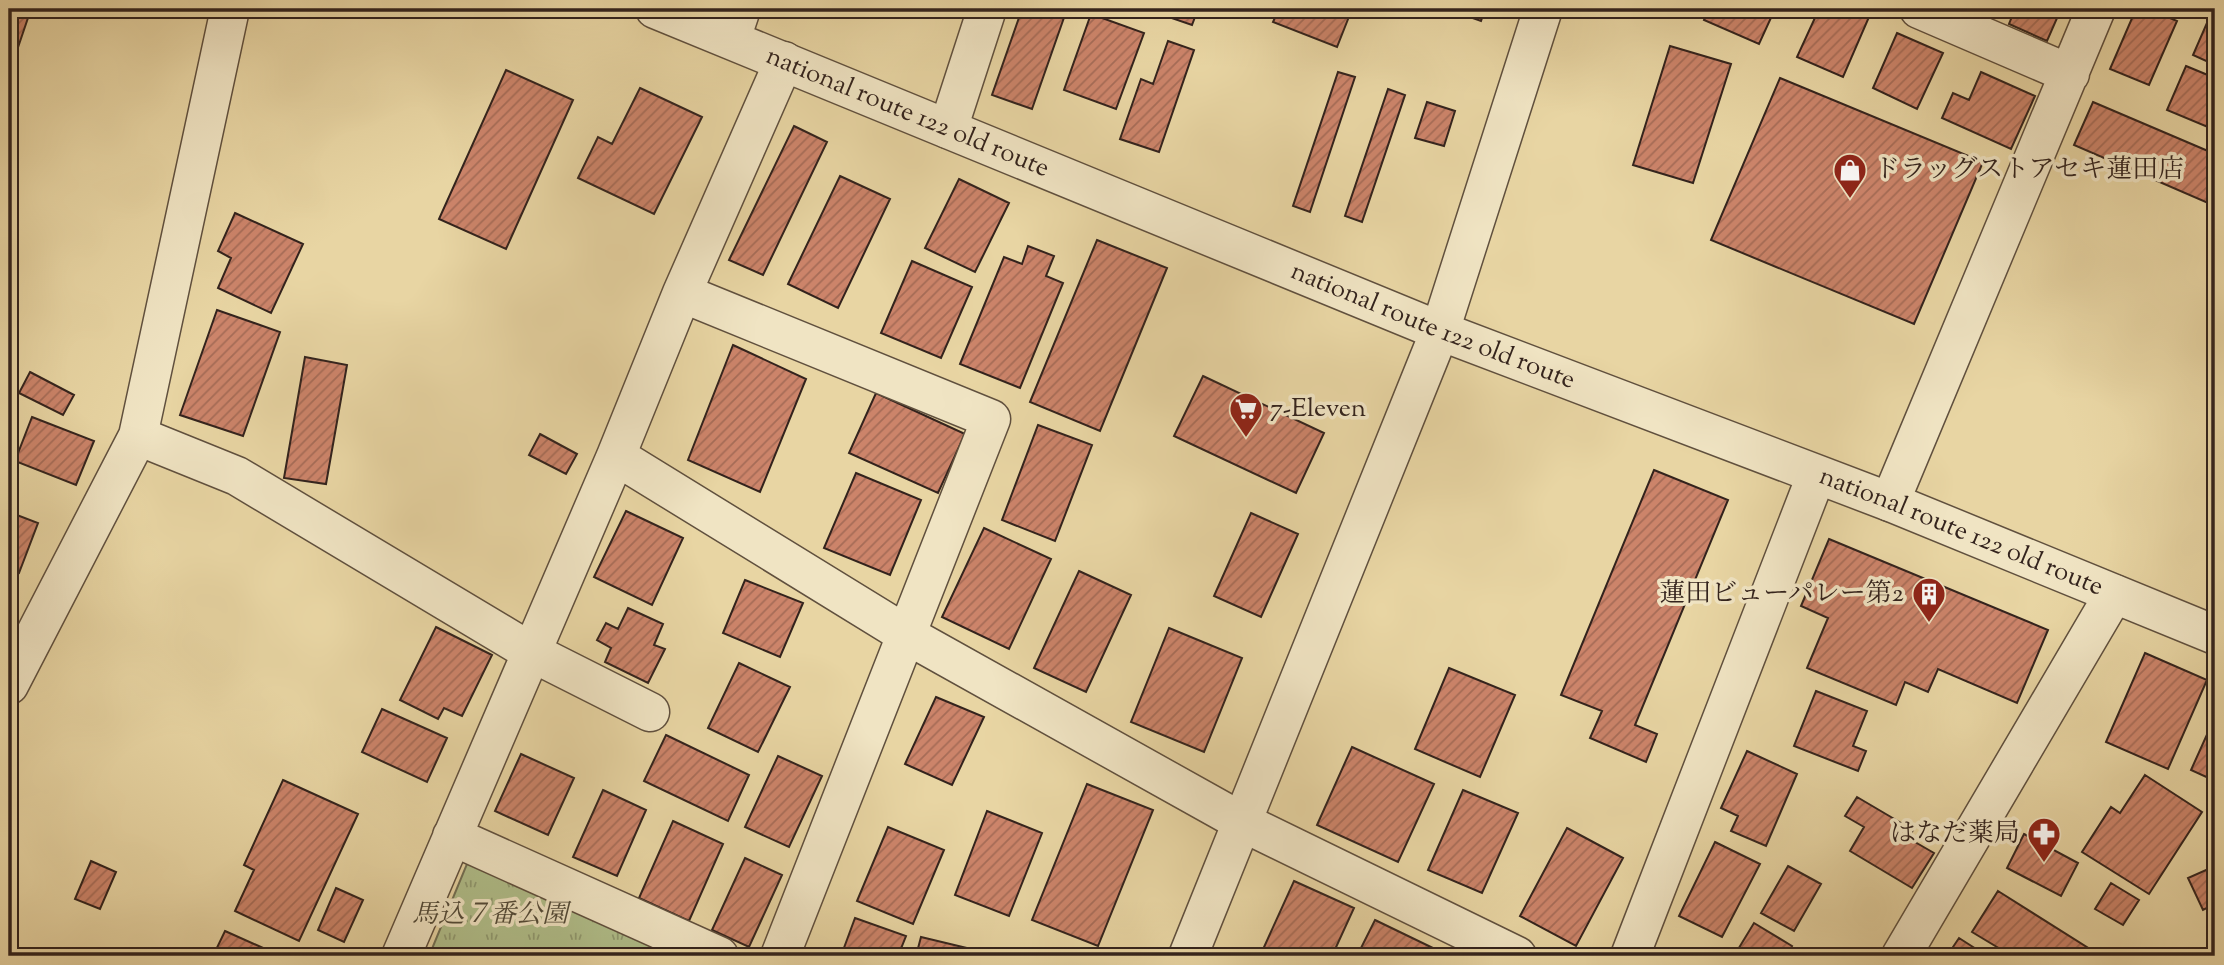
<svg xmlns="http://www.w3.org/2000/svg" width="2224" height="965" viewBox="0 0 2224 965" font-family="'Sorts Mill Goudy','Noto Serif JP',serif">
<defs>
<pattern id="park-tufts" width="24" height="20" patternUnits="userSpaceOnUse" patternTransform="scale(1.75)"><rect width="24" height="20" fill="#b0be8a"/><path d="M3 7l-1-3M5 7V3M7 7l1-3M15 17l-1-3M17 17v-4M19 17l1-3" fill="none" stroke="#909a70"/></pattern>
<pattern id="building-hatch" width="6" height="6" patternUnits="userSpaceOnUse" patternTransform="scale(1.75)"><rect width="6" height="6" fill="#cc846a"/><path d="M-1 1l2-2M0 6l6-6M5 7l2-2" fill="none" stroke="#a66c57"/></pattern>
</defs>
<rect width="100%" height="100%" fill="#e8d5a3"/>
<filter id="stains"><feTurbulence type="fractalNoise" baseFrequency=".00286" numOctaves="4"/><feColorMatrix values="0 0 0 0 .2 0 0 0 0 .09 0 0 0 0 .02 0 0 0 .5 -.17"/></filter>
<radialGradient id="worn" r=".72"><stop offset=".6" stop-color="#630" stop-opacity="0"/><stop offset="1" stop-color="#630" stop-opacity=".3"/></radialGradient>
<path fill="url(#park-tufts)" stroke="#727054" stroke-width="2" d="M469,859L678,956H429Z"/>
<path fill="url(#building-hatch)" stroke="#33231d" stroke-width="2" d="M9,9H31L11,68H9Z
M1022,9H1067L1032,109L992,95Z
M1152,9H1198L1192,25L1151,11Z
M1279,9H1352L1337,47L1273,22Z
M1450,9H1485L1481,21L1450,10Z
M1709,9H1775L1759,44L1704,20Z
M1819,9H1851L1869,17L1843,77L1797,57Z
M2015,9H2061L2047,41L2009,24Z
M2136,9H2149L2177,21L2149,85L2110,69Z
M2213,9L2215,10V65L2193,55Z
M1091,14L1144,33L1116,109L1064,90Z
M1897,33L1943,53L1917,109L1873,88Z
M1168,41L1194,50L1159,152L1120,139L1141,79L1153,84Z
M1670,46L1731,64L1693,183L1633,165Z
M2186,66L2215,78V130L2167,110Z
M506,70L573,100L506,249L439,219Z
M1338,72L1355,77L1310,212L1293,206Z
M1981,72L2035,96L2011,149L1942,118L1953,93L1969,100Z
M1780,78L1983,162L1914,324L1711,240Z
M640,88L702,117L654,214L578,178L598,137L612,144Z
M1388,89L1405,95L1362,222L1345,216Z
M1427,102L1455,111L1444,146L1415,138Z
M2093,102L2215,154V206L2074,145Z
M794,126L827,142L763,275L729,260Z
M840,176L890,199L838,308L788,284Z
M959,179L1009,203L975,272L925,248Z
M235,213L303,244L271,313L218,288L231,258L218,251Z
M1097,240L1167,268L1100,431L1030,402Z
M1028,246L1054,256L1046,276L1063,283L1020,388L960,364L1004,257L1022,264Z
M912,261L972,287L941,358L881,333Z
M217,310L280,332L243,436L180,415Z
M733,345L806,379L760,492L688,460Z
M305,357L347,365L326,484L284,478Z
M30,372L74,395L63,415L19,393Z
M1203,376L1324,433L1296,493L1174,436Z
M876,393L965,434L938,493L849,453Z
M32,417L94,441L76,485L15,461Z
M1038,425L1092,445L1055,541L1002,520Z
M540,434L577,454L566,474L529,455Z
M1654,470L1728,500L1635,725L1657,734L1646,762L1590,738L1602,711L1561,695Z
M856,473L921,500L890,575L824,548Z
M626,511L683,538L652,605L594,577Z
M9,512L38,523L19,573L9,569Z
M1251,513L1298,534L1261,617L1214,596Z
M984,528L1051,559L1009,649L942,617Z
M1829,539L2048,630L2017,703L1938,669L1928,692L1905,682L1896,705L1807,668L1828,618L1801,606Z
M1079,571L1131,595L1086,692L1034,668Z
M745,580L803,603L780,657L723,633Z
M628,608L663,624L654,645L665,649L648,683L605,662L611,648L597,640L606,623L618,629Z
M436,627L492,655L462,716L444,708L438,719L400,700Z
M1169,628L1242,658L1204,752L1131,722Z
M2145,653L2207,680L2168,769L2106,742Z
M739,663L790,687L758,752L708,728Z
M1449,668L1515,695L1480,777L1415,749Z
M1816,691L1867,711L1853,746L1866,751L1858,771L1794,746Z
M936,697L984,717L952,785L905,764Z
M382,709L447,738L427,782L362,752Z
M2214,719L2215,720V781L2191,770Z
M666,735L749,775L728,821L644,781Z
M1352,747L1434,784L1398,862L1317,825Z
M1747,751L1797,774L1766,846L1731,831L1738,816L1721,808Z
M521,754L574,778L548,835L495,811Z
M778,756L822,776L789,847L745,827Z
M2145,775L2202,812L2149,894L2082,852L2111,807L2120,813Z
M283,780L358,814L299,941L235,911L254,870L244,865Z
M1087,784L1153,810L1098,946L1032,920Z
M603,790L646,810L617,876L573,857Z
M1463,790L1518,813L1482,893L1428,870Z
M1857,797L1913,830L1908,838L1934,853L1912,888L1850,851L1864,827L1845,816Z
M987,811L1042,833L1009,916L955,895Z
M673,821L723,844L689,921L639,898Z
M888,827L944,850L913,924L857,901Z
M1567,828L1623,858L1576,946L1520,916Z
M2024,834L2078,863L2061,896L2007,868Z
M1715,842L1760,864L1722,937L1679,916Z
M745,858L782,875L749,947L712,930Z
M91,861L116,872L100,909L75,899Z
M1788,866L1821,884L1794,931L1761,913Z
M2215,866V904L2203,910L2188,878Z
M1294,881L1354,908L1332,956H1260Z
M2111,883L2139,900L2123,925L2095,909Z
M336,888L363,900L344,942L318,930Z
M1998,891L2101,956H2012L1972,932Z
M855,918L906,936L898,956H841Z
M1375,920L1433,948L1429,956H1357Z
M1754,923L1792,946L1786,956H1734Z
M225,931L281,956H213Z
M921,937L971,949L969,956H916Z
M1959,938L1987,956H1947Z"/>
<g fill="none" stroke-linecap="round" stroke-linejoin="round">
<defs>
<path id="minor" d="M1919,9L2070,74
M731,39L741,9
M948,129L987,9
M682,293L991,419L780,956
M138,436L237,476L531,652L650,712
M616,456L907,635L1242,822L1517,956
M1890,502L2096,9
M9,685L138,436L230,9
M452,836L719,956
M401,956L616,456L682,293L784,61
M1630,956L1816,476
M1901,956L2114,594"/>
<g id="tertiary">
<path id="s1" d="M655,9L1440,331L1890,502L2215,635"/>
<path d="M1188,956L1440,331L1543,9"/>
</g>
</defs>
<use href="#minor" stroke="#60503e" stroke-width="41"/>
<use href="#tertiary" stroke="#60503e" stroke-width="41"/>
<use href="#minor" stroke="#f0e4c3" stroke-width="38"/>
<use href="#tertiary" stroke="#f0e4c3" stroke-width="38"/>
</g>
<defs>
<symbol id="shop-pin" viewBox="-11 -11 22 30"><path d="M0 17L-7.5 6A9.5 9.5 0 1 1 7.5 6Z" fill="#8f2418" stroke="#f0e4c3"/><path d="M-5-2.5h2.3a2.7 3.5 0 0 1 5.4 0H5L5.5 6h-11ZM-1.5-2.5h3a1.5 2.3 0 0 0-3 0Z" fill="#fff"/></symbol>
<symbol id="supermarket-pin" viewBox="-11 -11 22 30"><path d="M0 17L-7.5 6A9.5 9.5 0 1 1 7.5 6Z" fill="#8f2418" stroke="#f0e4c3"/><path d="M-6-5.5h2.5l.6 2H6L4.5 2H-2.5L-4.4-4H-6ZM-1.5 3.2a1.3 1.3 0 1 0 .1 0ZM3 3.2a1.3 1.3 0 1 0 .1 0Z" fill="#fff"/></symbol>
<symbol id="building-pin" viewBox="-11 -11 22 30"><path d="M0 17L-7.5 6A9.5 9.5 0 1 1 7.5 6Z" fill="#8f2418" stroke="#f0e4c3"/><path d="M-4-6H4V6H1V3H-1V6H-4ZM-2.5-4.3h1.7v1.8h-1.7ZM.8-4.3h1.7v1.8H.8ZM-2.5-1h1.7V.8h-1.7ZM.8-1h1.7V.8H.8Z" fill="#fff"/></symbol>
<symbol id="pharmacy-pin" viewBox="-11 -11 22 30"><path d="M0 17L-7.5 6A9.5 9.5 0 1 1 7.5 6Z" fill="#8f2418" stroke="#f0e4c3"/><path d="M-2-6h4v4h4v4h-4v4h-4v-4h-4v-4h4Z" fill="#fff"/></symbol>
</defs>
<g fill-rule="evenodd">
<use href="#shop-pin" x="1831" y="151" width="38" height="52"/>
<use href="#supermarket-pin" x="1227" y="390" width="38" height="52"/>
<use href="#building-pin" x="1910" y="575" width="38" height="52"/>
<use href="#pharmacy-pin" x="2025" y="815" width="38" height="52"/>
</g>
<g text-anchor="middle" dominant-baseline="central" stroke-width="7" stroke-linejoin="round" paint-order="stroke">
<g font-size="26" fill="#33231d" stroke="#f0e4c3">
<text stroke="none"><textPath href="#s1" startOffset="273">national route 122 old route</textPath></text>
<text stroke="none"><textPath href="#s1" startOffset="840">national route 122 old route</textPath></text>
<text stroke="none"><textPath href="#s1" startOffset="1407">national route 122 old route</textPath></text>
</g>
<g font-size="26" fill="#33231d" stroke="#f0e4c3" text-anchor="start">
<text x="1874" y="170">ドラッグストアセキ蓮田店</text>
<text x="1270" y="409">7-Eleven</text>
<text x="1904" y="594" text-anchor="end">蓮田ビューパレー第2</text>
<text x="2020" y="834" text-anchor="end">はなだ薬局</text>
</g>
<g font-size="26" font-style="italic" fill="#524a38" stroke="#f0e4c3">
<text x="490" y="915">馬込７番公園</text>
</g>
</g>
<rect width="2224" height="965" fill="none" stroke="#e8d5a3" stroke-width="35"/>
<rect x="10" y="10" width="2203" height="944" fill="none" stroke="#33231d" stroke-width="3.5"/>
<rect x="18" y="18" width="2189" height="930" fill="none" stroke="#33231d" stroke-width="2"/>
<rect width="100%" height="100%" filter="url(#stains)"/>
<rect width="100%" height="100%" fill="url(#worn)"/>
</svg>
